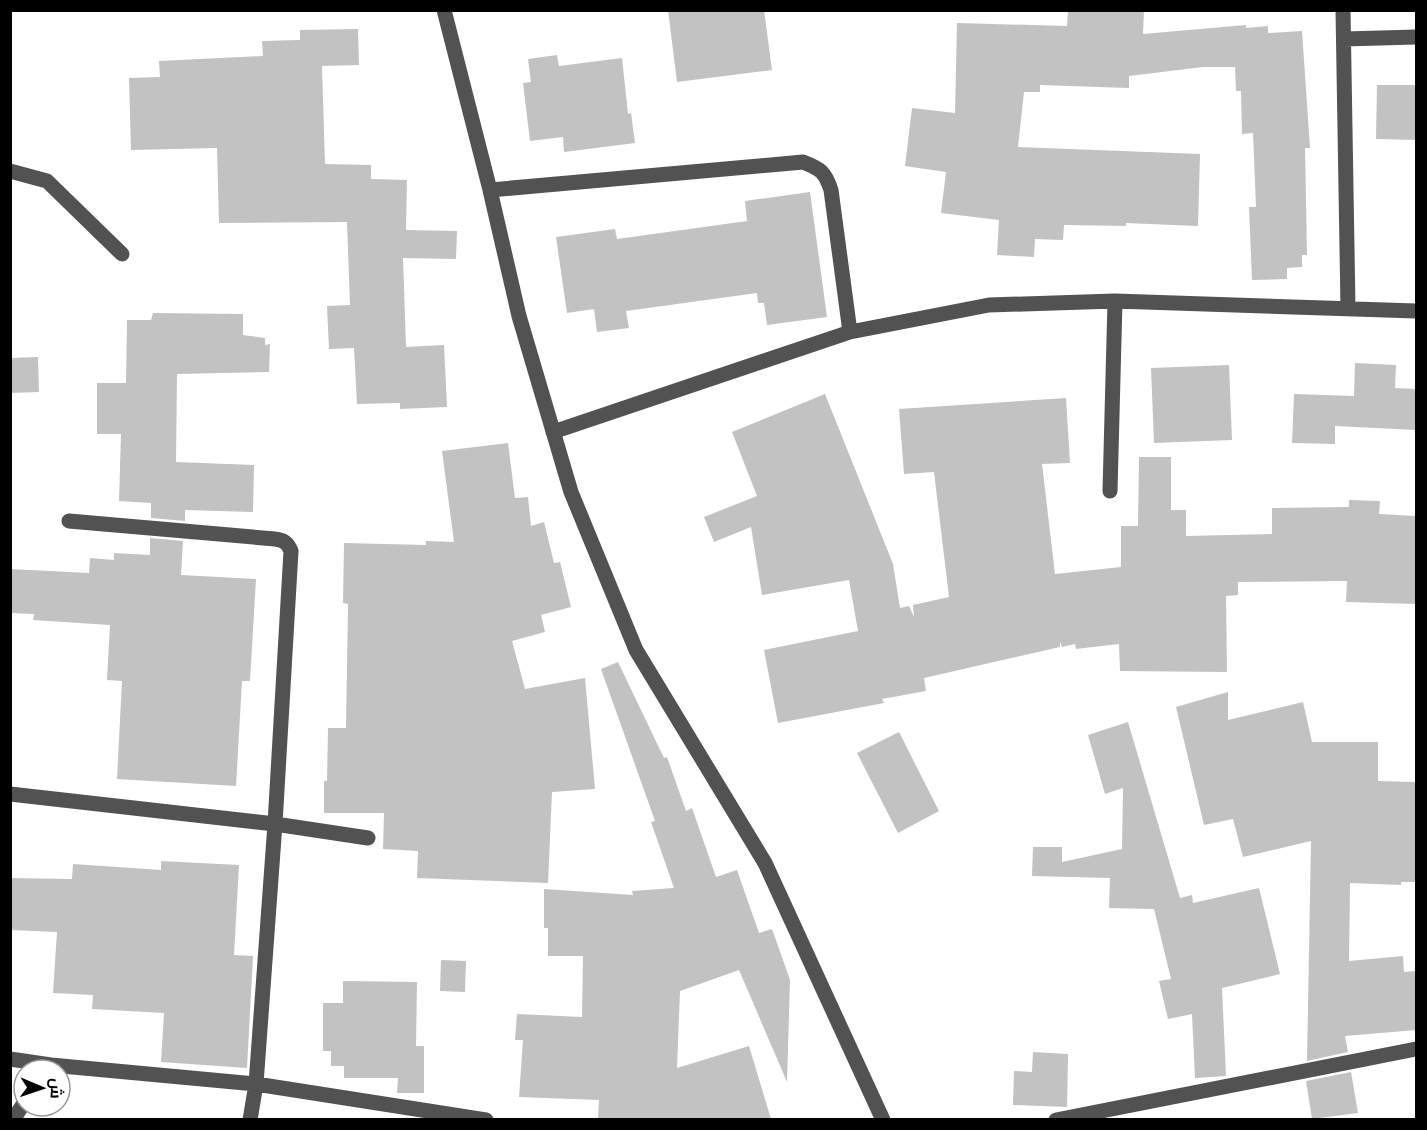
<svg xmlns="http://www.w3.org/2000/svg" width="1427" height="1130" viewBox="0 0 1427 1130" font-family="'Nunito Sans',Cairo,sans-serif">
<rect width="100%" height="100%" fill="#fff"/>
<path fill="#c2c2c2" d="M668,10H764L772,70L677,82Z
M1068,10H1144L1143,34L1246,25V28L1268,26V33L1302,31L1310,148H1305L1307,255H1302V267L1287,268V279L1252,280L1249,207H1256L1253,133L1242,134L1241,91H1236L1235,67H1203L1129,76V88L1040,85V92H1024L1018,147L1200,154L1198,226L1126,223V226L1064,225L1063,240L1035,239L1034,257L1015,256L997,255L999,220L941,213L946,172L905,166L912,108L955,113L957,23L1067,26Z
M358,29L359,65L322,66L325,164L371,165V179L407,180L406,230L457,231L456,259L403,258L406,347L444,345L447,407L400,409V403L357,404L354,348L329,349L327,306L350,305L347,222L219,223L217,148L131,150L129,78L160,77L159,61L263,56L262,41L300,40V30Z
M557,55L559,66L622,58L628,114L631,113L635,143L564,152L563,137L530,141L523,83L531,82L528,59Z
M1377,85H1416V140L1376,139Z
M810,192L827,317L767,325L764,303H758L757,293L626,311L629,328L597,332L594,309L567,313L556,237L615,229L617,239L747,221L745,201Z
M153,313L243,314V335L265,338V345L270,344L269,372L177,374L176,462L254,465L253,512L185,510V521L151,518V503L119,501L121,434H97V383H126L127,320H151Z
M38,357L39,392L10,393V358Z
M1355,363L1396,365L1395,388L1416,389V430L1335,426V444L1292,443L1294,394L1354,396Z
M1229,365L1232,440L1154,443L1151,368Z
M825,394L893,564L900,608L909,606L914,617L913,605L949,597L934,472L904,474L899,409L1066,398L1070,463L1042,464L1055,574L1121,567V526H1138L1139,457H1171V510H1186V536L1272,534V508L1349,507V500L1380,501L1379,514L1416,516V604L1346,602L1347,581L1238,582V595L1226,596L1227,672L1120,671L1119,644L1076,649L1075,644L1062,647L1060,642V647L924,678L926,691L882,699L884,703L778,723L764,650L858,631L849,580L762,595L751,527L714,542L704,517L757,496L732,432Z
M508,443L515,498L528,497L531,526L544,522L554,563L560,562L571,607L541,615L545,632L512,641L525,689L585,678L595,789L552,792L548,883L417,878L418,851L383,849L384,813H324V781H327L328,728H346L348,604L343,603L344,543L426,545V541L454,542L442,451Z
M150,538L183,541L181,575L256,579L250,681H242L236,786L117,779L122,681L107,680L110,625L33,620L34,614L10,613V569L89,573L90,558L114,560V553L150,555Z
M618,662L664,758L667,757L686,811L692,808L716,877L737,870L759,933L772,929L790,980L787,1082L739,970L680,991L677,1068L749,1046L771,1119H598L599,1100L519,1097L523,1040H515L517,1014L582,1017L583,956H548V928H544V889L633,895L632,891L674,888L651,822L655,821L601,669Z
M1228,692V720L1303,702L1312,742H1378V781L1416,782V882H1401V885L1350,883L1349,961L1403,956L1404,972L1416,971V1030L1345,1036L1348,1052L1307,1061L1311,841L1243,857L1233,819L1204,825L1176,707Z
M1128,722L1180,898L1192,895L1193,903L1259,888L1280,974L1222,988L1226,1076L1195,1078L1192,1014L1168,1019L1159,981L1171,979L1154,909L1109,908L1110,878L1032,876L1033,847H1062V862L1122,849L1123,788L1105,794L1088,735Z
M899,732L939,811L898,833L857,753Z
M161,861L239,865L234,955L253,956L247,1068L161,1062L164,1013L92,1009L93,995L53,993L57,932L10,930V878L72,879L73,864L161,870Z
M441,960L466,961L465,992L440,991Z
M343,981L417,982L416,1046H424V1093H397L398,1078H344V1066H331V1051H323V1003H343Z
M1033,1052L1068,1054L1067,1107L1013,1105L1014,1071L1032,1072Z
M1351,1072L1358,1113L1312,1119L1306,1081Z"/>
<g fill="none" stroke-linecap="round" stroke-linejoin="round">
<path stroke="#525252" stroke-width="15" d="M444,10L490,190L519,316L571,492L636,650L765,863L883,1120
M1343,10L1348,308
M1344,39L1416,37
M10,171L47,181L122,254
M490,190L803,162C821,169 825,172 831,190L850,332
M553,432L850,332L989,305L1115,301L1416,311
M1110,491L1115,301
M69,521L275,539C284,540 288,543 291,551L275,824L256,1084L250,1120
M10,794L275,824L368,838
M10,1059L51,1065L256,1084L486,1120
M13,1120L24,1103
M1056,1120L1416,1049"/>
</g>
<rect width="1427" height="1130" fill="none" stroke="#000000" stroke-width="24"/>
<g transform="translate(42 1088) rotate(92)"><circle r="28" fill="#ffffff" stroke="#999999" stroke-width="1.5"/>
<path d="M0-4.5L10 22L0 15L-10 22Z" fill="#000000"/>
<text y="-9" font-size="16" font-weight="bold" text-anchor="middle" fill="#000000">ش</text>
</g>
</svg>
